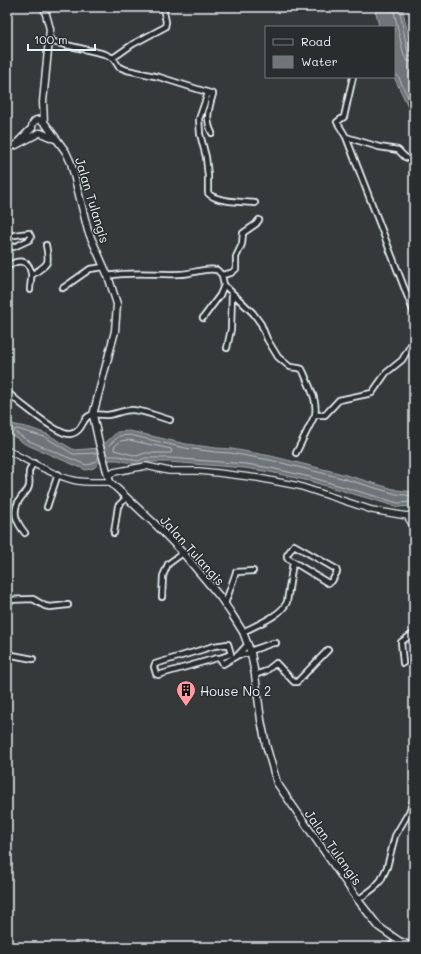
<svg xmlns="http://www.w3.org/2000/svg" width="421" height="954" viewBox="0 0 421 954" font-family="Mali,sans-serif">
<rect width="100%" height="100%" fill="#35393a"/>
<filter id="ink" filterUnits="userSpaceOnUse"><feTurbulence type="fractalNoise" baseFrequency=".025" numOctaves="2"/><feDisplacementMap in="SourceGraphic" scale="8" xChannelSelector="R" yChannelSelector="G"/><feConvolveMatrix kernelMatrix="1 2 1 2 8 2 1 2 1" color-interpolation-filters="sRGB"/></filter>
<g filter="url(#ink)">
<path fill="#707579" stroke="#a0a7ac" d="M375,7H402L414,60V119L394,77V27H379Z
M7,423L30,428L47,434L74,450L100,448L117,432L130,431L186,444L216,448L232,449L271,456L339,473L397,490L414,492V506L398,507L309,481L270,472L245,468L169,462H145L140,465L118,460H111L100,462L94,468L86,470L25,444L12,435L7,434Z"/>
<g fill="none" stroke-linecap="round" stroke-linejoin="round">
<path stroke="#b8bfc5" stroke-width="1" d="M393,7L404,56L408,61L414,62
M399,7L408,54L411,57H414
M394,73L398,76L414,110
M129,440L171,449L172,452L171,453H145L137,456L114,450V447L121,441Z
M105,449L119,436L130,435L185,448L216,452L231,453L270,460L338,477L396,494L414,496
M98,453L73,454L45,437L17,429L14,430L15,432L27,440L86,465L92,464L99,458
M107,456H119L138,461L145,458H169L246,464L271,468L310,477L398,503L414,502"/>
<defs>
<path id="minor" d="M49,41L105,54L113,58L119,67L127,70L159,77L213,94C209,107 205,120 212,133
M113,58L133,44L165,27L166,22L164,12
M353,77L344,117L337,122L346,137L414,313
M208,93L199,119L200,134L206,157L208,176V193C215,202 243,202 255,203
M346,137L379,147L398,150L405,157L413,160
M7,236L29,233L31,237L29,240L14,247H12L7,241
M7,268C15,259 29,258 31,273C32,278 30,284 30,290
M32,275C48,263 50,266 46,245
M222,275L231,273L236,269V257L242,244L243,233L256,224L259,220
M108,276C132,271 156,275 180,274C193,274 205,267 217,270L222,275L224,285L253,313L261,324L267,339L278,357L290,367L298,368L302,369L304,373C309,386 318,400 315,415L296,453
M63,288L90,269L104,267
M203,318L220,295L224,285
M227,348L231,329L232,293
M7,392C16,400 59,436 70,434C83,432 82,419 89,416C94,413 102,415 107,415C116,414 123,410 132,410C142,410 159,417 170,420
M315,415H325L339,400L372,393L386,373L402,360L412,343L414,333
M47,507L58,474
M25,533C17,523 11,512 20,499C23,494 28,492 29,486C31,476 25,473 34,463
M114,533L118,506L126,498
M294,545L336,569L337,572L332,581L328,583L287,558V555Z
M162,597L163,576L168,564L183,553
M7,600L33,599L45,606L50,607L68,605
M225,604L236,572L253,571
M243,632C256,625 281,616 287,602L293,562
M250,651L273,643H276
M7,654L33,659
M238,655L251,653
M220,658L231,654L228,644L214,646L155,664L154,667L156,674L158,675L217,658H220L223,664L238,655L248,644
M403,663L401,642L414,633
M255,675L266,671L276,663L294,682H297L328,650
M358,900L374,888L381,880L387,867L395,836L409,812L414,799
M389,947L399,941"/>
<path id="tertiary" d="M7,450C25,459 54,476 73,480C85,483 98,482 110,482
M108,476L114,472L146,466L169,471H199L218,473L258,478L299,486L372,510L407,516L414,514
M407,516L414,527"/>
<path id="secondary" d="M44,122L43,102L50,29L44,7
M32,128C32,123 35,119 40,120L44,122L66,152L71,163L88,231L108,276L117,304L115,331L93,415L99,443L110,482L156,525L183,553L220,597L231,613L243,632L251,653L255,675L261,720L266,745L277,783L358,900L379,927L399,941L414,947
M41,133L55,139
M19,141L32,128
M7,147L16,145L39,133"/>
</defs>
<use href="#minor" stroke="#e8f1f8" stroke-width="8"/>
<use href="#tertiary" stroke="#e8f1f8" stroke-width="8"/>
<use href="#secondary" stroke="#e8f1f8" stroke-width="9"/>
<use href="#minor" stroke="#2a2d2e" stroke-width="4.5"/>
<use href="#tertiary" stroke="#2a2d2e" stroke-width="5.5"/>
<use href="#secondary" stroke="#2a2d2e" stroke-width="6"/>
</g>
</g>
<defs>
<symbol id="building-pin" viewBox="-11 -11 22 30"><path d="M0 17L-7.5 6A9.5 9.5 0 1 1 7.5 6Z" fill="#ff9aa2" stroke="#2a2d2e"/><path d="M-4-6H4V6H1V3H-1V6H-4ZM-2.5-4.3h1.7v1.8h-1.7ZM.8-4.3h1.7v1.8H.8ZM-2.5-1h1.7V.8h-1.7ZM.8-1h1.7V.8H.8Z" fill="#111"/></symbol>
</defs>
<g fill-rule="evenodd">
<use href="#building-pin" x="175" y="679" width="22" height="30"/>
</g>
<g text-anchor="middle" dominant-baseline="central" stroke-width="3" stroke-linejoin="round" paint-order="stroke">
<g font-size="13" fill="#e8f1f8" stroke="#2a2d2e">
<text transform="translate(93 200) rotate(73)">Jalan Tulangis</text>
<text transform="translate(193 550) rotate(48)">Jalan Tulangis</text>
<text transform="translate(334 847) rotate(55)">Jalan Tulangis</text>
</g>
<g font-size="13" fill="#e8f1f8" stroke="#2a2d2e" text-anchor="start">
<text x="200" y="690">House No 2</text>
</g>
</g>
<rect width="421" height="954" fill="none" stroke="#2a2d2e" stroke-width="24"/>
<rect x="12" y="12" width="397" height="930" fill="none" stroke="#e8f1f8" stroke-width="1.5" filter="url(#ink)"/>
<rect x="265" y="26" width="130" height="52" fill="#2a2d2e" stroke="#767b7f"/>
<rect x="273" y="39" width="20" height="6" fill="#2a2d2e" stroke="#767b7f"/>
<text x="301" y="46" font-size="12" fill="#e8f1f8">Road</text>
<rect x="273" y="56" width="20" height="12" fill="#707579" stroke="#767b7f"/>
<text x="301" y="66" font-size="12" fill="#e8f1f8">Water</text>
<path d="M28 44v6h67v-6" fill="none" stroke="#e8f1f8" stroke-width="2"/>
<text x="34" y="44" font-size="12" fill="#e8f1f8" stroke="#2a2d2e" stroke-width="3" paint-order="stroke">100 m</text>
</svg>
